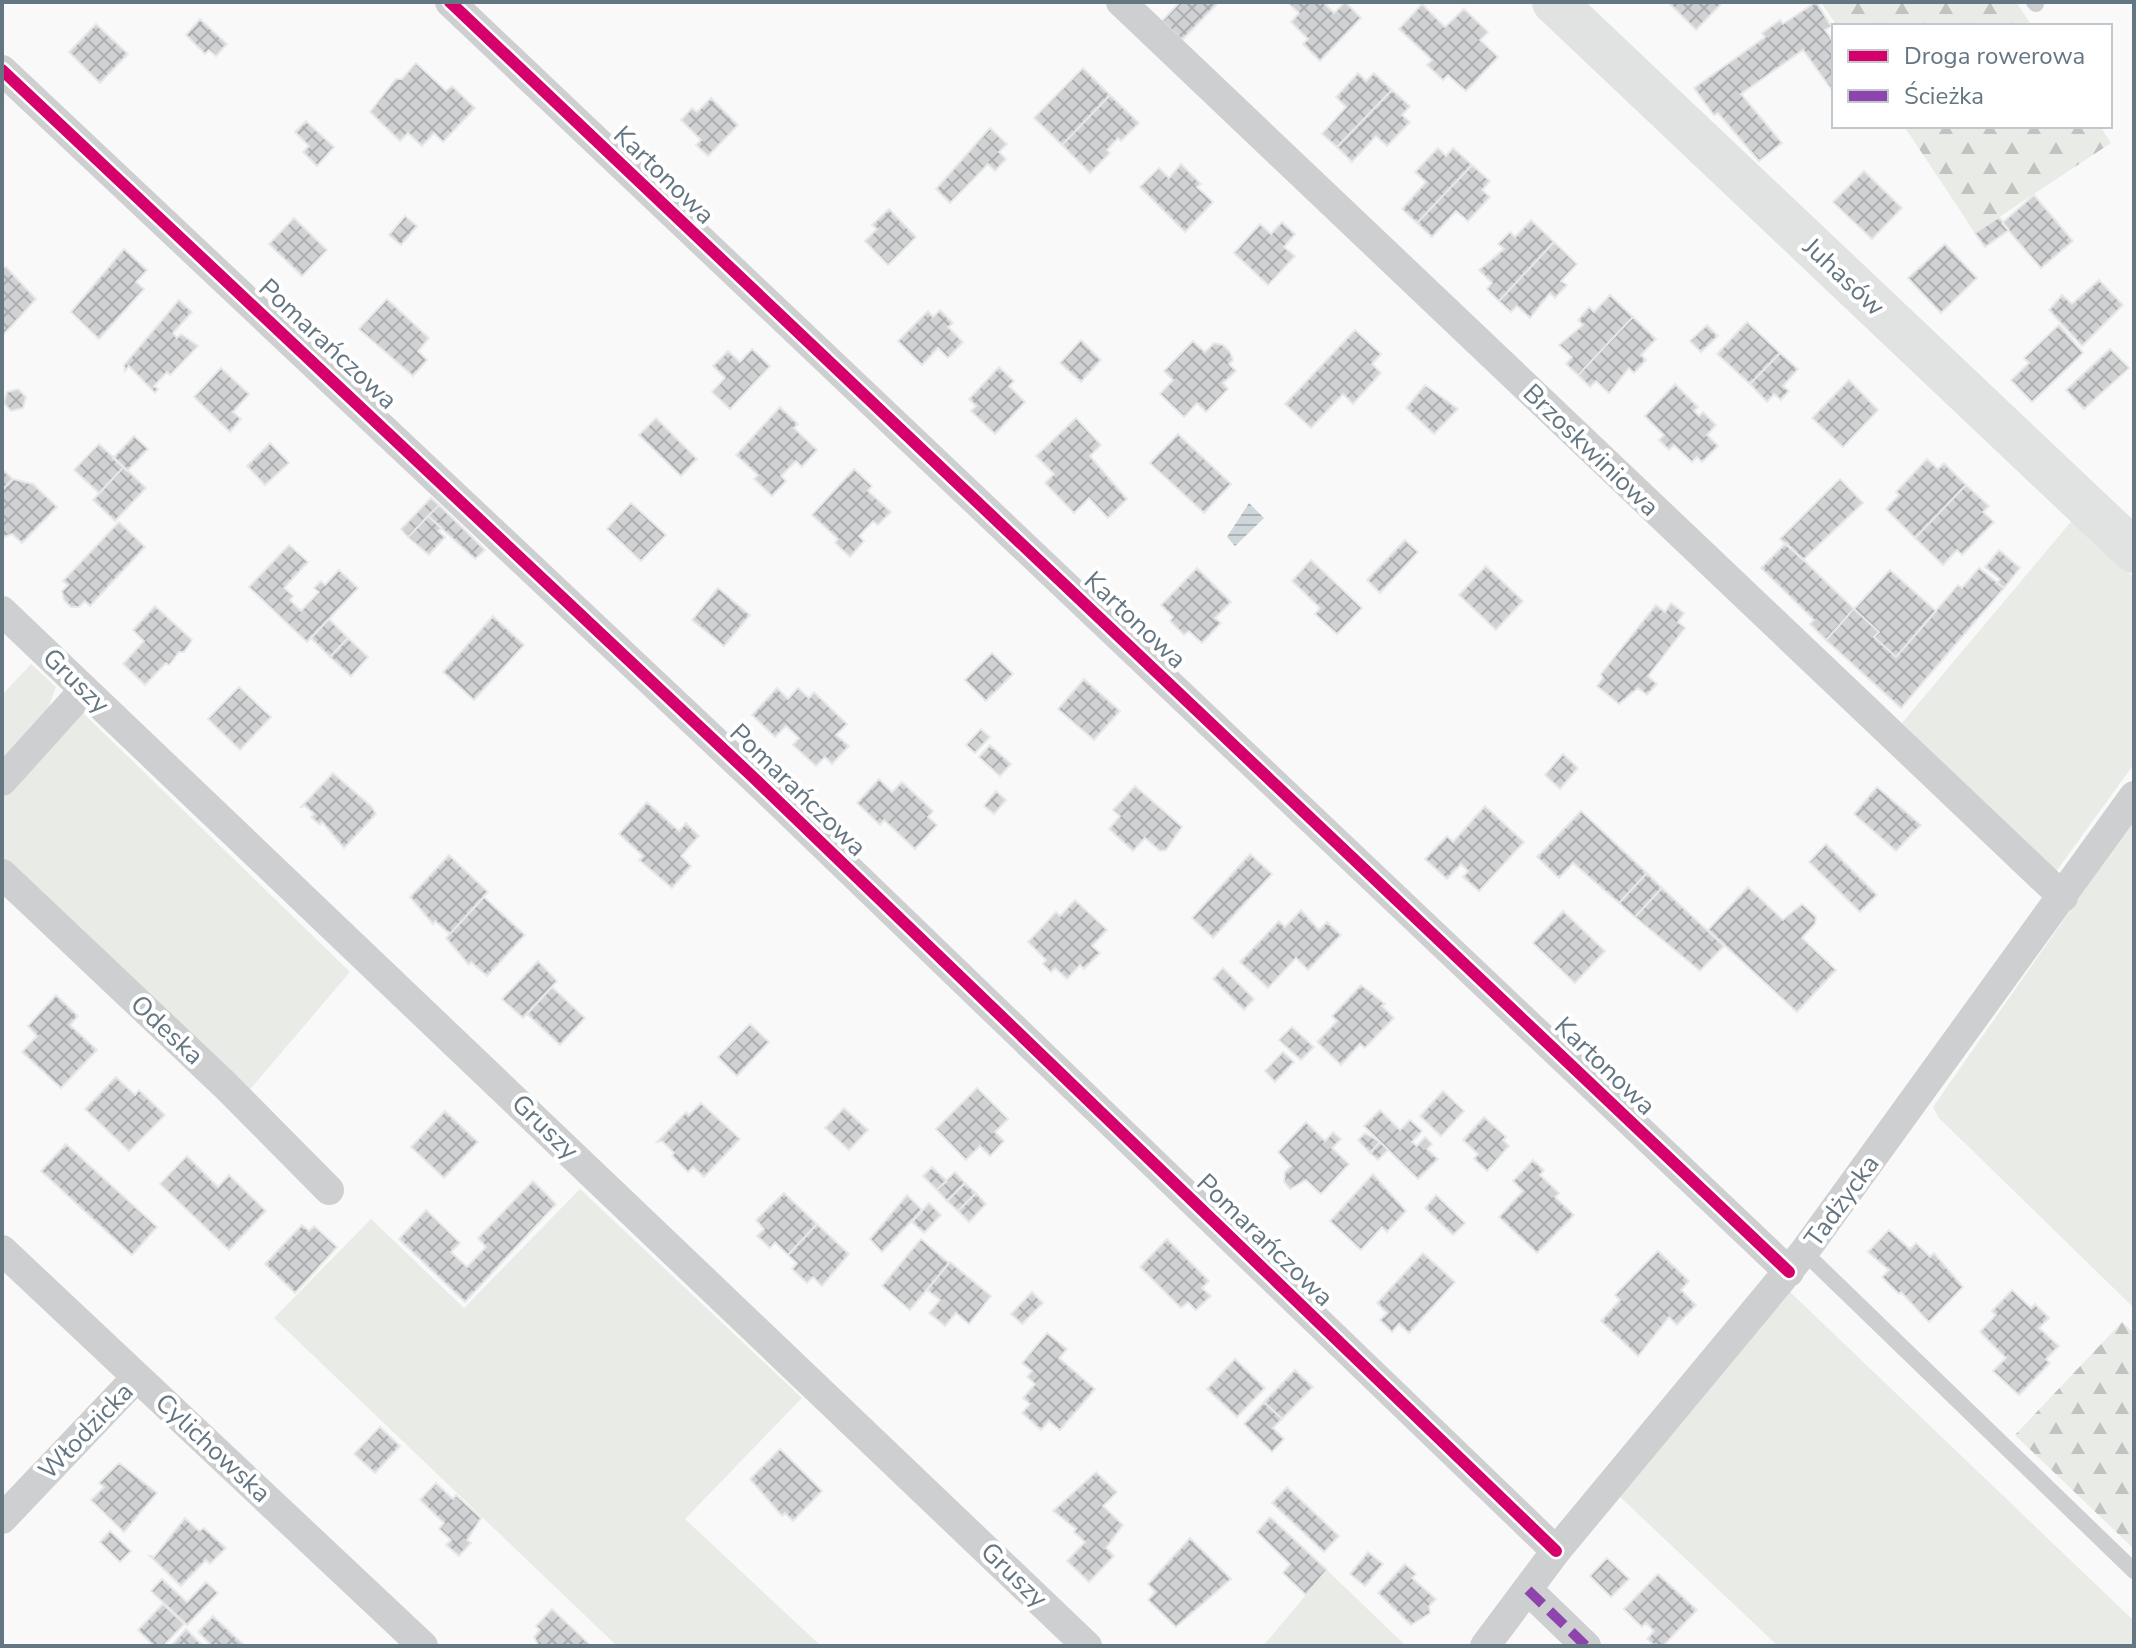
<svg xmlns="http://www.w3.org/2000/svg" width="2136" height="1648" viewBox="0 0 2136 1648" font-family="'Nunito Sans',sans-serif">
<defs>
<pattern id="forest-firs" width="22" height="20" patternUnits="userSpaceOnUse" patternTransform="scale(2)"><rect width="22" height="20" fill="#e8ebe6"/><path d="M5 1l3.5 6h-7zM16 11l3.5 6h-7z" fill="#c0c3c0"/></pattern>
<pattern id="water-rules" width="6" height="5" patternUnits="userSpaceOnUse" patternTransform="scale(2)"><rect width="6" height="5" fill="#ced6d9"/><path d="M0 2.5h6" fill="none" stroke="#abb2b5"/></pattern>
<pattern id="building-cross-hatch" width="8" height="8" patternUnits="userSpaceOnUse" patternTransform="scale(2)"><rect width="8" height="8" fill="#d0d2d3"/><path d="M0 0l8 8M0 8l8-8" fill="none" stroke="#acafb1"/></pattern>
</defs>
<rect width="100%" height="100%" fill="#f9f9f9"/>
<path fill="#e8ebe6" d="M2074,518L2134,578V764L2055,873L1902,723Z
M31,664L56,687L45,717L2,768V695Z
M81,711L350,972L247,1093L2,857V799Z
M2134,819V1308L1939,1118L1933,1107Z
M580,1189L802,1398L685,1519L821,1646H617L274,1318L371,1219L464,1308Z
M1790,1292L2134,1621V1646H1778L1618,1495Z
M1327,1570L1406,1646H1263Z"/>
<path fill="url(#forest-firs)" d="M1821,2H2016L2032,26H1837Z
M1904,126H2100L2111,143L1975,233Z
M2122,1322L2134,1333V1549L2015,1435Z"/>
<path fill="url(#water-rules)" d="M1249,503L1264,518L1235,546L1227,537Z"/>
<path fill="url(#building-cross-hatch)" stroke="#e8e8e8" stroke-width="2" d="M1180,2H1219L1182,40L1162,21Z
M1287,2H1323L1334,13L1345,2L1361,18L1320,61L1303,44L1308,39L1291,22L1299,13Z
M1668,2H1723L1696,30Z
M1816,2L1831,26L1825,30L1834,43V93L1803,50L1741,94L1782,143L1759,161L1718,113L1714,115L1694,88L1765,37L1762,33L1780,20L1783,24Z
M1422,4L1445,27L1464,9L1488,32L1480,40L1498,57L1466,91L1448,75L1443,80L1427,65L1432,60L1399,29Z
M200,19L227,44L216,56L209,50L205,54L186,35Z
M96,24L128,54L100,83L69,52Z
M416,63L446,91L452,86L475,108L443,142L434,133L422,146L408,133L400,141L370,112L396,79H402Z
M1083,68L1110,95L1062,145L1034,118Z
M1358,73L1366,81L1374,73L1392,90L1337,147L1322,134L1346,107L1336,97Z
M1392,90L1410,106L1402,115L1410,122L1387,146L1376,136L1352,162L1337,147Z
M1110,95L1139,123L1121,141L1118,138L1107,150L1110,153L1090,173L1062,145Z
M711,98L738,125L708,156L696,145L701,140L681,120L692,108L697,112Z
M306,121L334,147L317,166L303,152L309,146L295,132Z
M990,128L1007,144L999,152L1006,159L995,171L988,164L950,203L936,189Z
M1438,148L1446,156L1453,148L1472,165L1417,223L1402,209L1426,182L1415,172Z
M1181,164L1201,184L1197,187L1213,202L1185,232L1140,187L1159,168L1169,178Z
M1472,165L1490,181L1482,190L1490,197L1468,221L1456,211L1432,237L1417,223Z
M1864,171L1902,208L1872,239L1833,202Z
M2034,195L2073,241L2041,268L2002,223Z
M889,209L916,237L888,265L865,241L877,229L872,225Z
M405,216L417,226L401,245L389,235Z
M1999,217L2009,230L1985,247L1975,233Z
M294,218L327,250L302,276L269,244Z
M1531,220L1554,242L1499,301L1487,289L1492,283L1479,270L1504,249L1498,244L1510,232L1515,237Z
M1282,222L1295,234L1284,247L1295,256L1268,285L1234,253L1260,224L1271,234Z
M1554,242L1577,264L1561,281L1567,285L1555,298L1550,293L1530,318L1517,306L1511,312L1499,301Z
M1945,244L1977,278L1941,313L1908,278Z
M124,249L147,270L136,282L144,289L99,339L71,312Z
M6,267L36,299L3,335L2,268Z
M2099,280L2123,305L2082,346L2049,310L2062,295L2072,304Z
M1610,295L1633,317L1578,375L1566,364L1572,357L1559,345L1583,325L1578,320L1589,307L1594,312Z
M387,299L429,338L418,351L427,360L413,376L359,329Z
M179,300L192,312L173,333L177,338L181,334L198,346L170,375L167,372L154,386L158,389L155,393L129,366L125,371L124,365Z
M940,310L953,323L948,327L963,342L948,358L938,348L922,365L898,341L928,311L933,317Z
M1633,317L1656,339L1641,355L1646,360L1634,373L1629,368L1609,393L1596,381L1590,387L1578,375Z
M1747,322L1780,353L1750,384L1717,354Z
M1707,325L1718,336L1701,352L1690,341Z
M2059,325L2083,353L2032,402L2011,380L2029,363L2024,358Z
M1355,330L1381,354L1372,364L1381,373L1353,404L1343,394L1311,428L1285,404Z
M1081,340L1101,360L1081,382L1060,363Z
M1193,341L1205,352L1214,343L1223,345L1230,352L1233,360L1229,364L1236,371L1223,383L1228,389L1206,412L1197,403L1184,417L1160,394L1173,380L1164,371Z
M752,349L770,366L730,409L712,392L725,378L713,366L728,351L740,362Z
M2110,349L2129,368L2084,409L2066,390Z
M1780,353L1798,369L1783,386L1789,391L1781,400L1774,394L1767,402L1750,384Z
M999,367L1014,381L1009,386L1025,402L995,434L971,411L976,406L969,399Z
M221,368L249,394L233,412L241,419L230,432L194,397Z
M1849,380L1878,410L1843,447L1812,418Z
M1675,384L1698,407L1694,411L1699,416L1703,412L1716,425L1707,435L1718,446L1702,462L1697,457L1692,462L1674,445L1669,450L1659,440L1664,435L1645,416Z
M1425,385L1458,409L1434,434L1406,408Z
M18,389L26,397L23,408L11,411L4,403L7,392Z
M780,407L798,424L794,428L817,450L802,467L796,461L781,476L786,481L772,496L754,479L758,475L736,455Z
M656,418L697,459L681,476L639,435Z
M1076,418L1101,445L1090,456L1127,499L1108,518L1089,498L1074,513L1045,483L1054,474L1036,456Z
M1178,434L1231,484L1204,513L1150,463Z
M134,436L148,449L127,471L113,458Z
M270,443L289,463L265,485L247,466Z
M99,444L124,467L99,493L74,470Z
M1927,459L1938,469L1944,463L1966,485L1915,538L1886,509L1899,495L1896,492Z
M124,467L146,488L115,521L93,500Z
M2,469L13,479L2,490Z
M854,469L872,486L868,491L891,512L878,525L873,521L859,536L864,541L850,557L835,543L838,539L812,515Z
M13,479L33,484L57,507L22,543L12,534L2,538V490Z
M1840,479L1863,503L1803,560L1780,539Z
M1966,485L1989,506L1983,512L1994,522L1962,555L1957,550L1943,565L1915,538Z
M431,498L439,505L408,537L401,529Z
M631,503L666,535L641,561L607,529Z
M439,505L485,550L475,559L428,516Z
M428,516L442,528L438,531L445,537L429,555L408,537Z
M119,522L145,547L90,606L85,601L79,607H71L64,600L62,591L68,585L63,581Z
M1405,540L1418,552L1380,593L1367,580Z
M1786,543L1854,609L1826,640L1810,624L1814,620L1761,568Z
M289,545L308,562L284,588L293,596L290,600L301,611L319,592L314,588L321,581L325,585L339,570L358,588L307,642L249,587Z
M1999,550L2020,568L2004,588L1997,583L2000,579L1985,567Z
M1311,560L1362,608L1337,634L1315,614L1320,608L1292,581Z
M1486,566L1523,601L1496,630L1459,595Z
M1197,568L1231,602L1215,618L1221,623L1202,643L1189,631L1184,635L1170,621L1173,617L1161,605Z
M1979,568L2004,588L1901,708L1826,640L1854,609L1879,632L1874,637L1896,657L1958,585L1962,588Z
M1890,570L1936,611L1896,657L1874,637L1879,632L1854,609Z
M718,588L750,615L724,646L692,620Z
M1671,603L1684,613L1678,622L1685,628L1648,676L1657,684L1647,695L1638,688L1619,704L1597,686L1603,678L1601,674L1656,605L1665,612Z
M155,606L192,640L184,652H179L169,665L166,663L145,685L123,664L144,641L133,630Z
M493,616L524,645L474,700L443,672Z
M329,619L348,638L330,657L311,638Z
M348,638L368,657L351,676L330,657Z
M992,653L1013,674L986,701L965,680Z
M1084,679L1120,711L1094,740L1058,709Z
M239,687L271,717L240,750L208,719Z
M777,688L788,699L798,688L809,698L814,692L847,724L836,735L849,746L832,764L825,757L816,766L793,745L799,738L786,726L775,737L752,715Z
M981,729L990,737L975,753L966,745Z
M990,745L1011,764L1000,776L979,757Z
M1563,754L1578,768L1560,789L1545,775Z
M333,773L372,807L376,814L344,848L322,822L320,825L311,817L314,814L305,806L301,807Z
M879,779L892,792L902,782L933,811L928,817L937,825L915,849L884,820L880,825L857,803Z
M1135,786L1182,827L1166,850L1160,851L1145,838L1133,851L1109,829L1120,816L1113,810Z
M1877,787L1921,825L1896,851L1854,814Z
M996,791L1006,800L994,814L984,806Z
M647,802L679,831L686,823L699,836L681,856L691,866L672,888L639,860L643,856L619,834Z
M1485,806L1524,842L1479,891L1463,877L1468,871L1461,864L1447,879L1425,859L1447,836L1453,842Z
M1581,811L1647,873L1619,903L1573,863L1559,878L1537,857Z
M1826,844L1877,895L1860,912L1809,862Z
M1250,854L1272,874L1213,938L1192,918Z
M449,855L488,892L450,934L435,921L433,924L410,897Z
M1647,873L1662,888L1635,917L1619,903Z
M1748,887L1783,920L1802,904L1816,917L1815,924L1802,938L1836,970L1797,1012L1708,930Z
M1662,888L1724,946L1700,971L1635,917Z
M484,897L525,935L487,976L471,962L469,965L446,938Z
M1075,900L1107,930L1092,946L1100,953L1084,969L1080,965L1067,979L1055,968L1051,972L1043,964L1046,960L1028,942L1056,912L1060,916Z
M1301,910L1319,930L1327,922L1341,935L1308,970L1296,958L1268,988L1240,962L1279,921L1285,927Z
M1563,911L1605,951L1575,983L1533,943Z
M538,961L557,981L523,1018L502,999Z
M1223,968L1254,999L1244,1010L1213,979Z
M1361,985L1385,1004L1382,1006L1394,1018L1365,1048L1360,1044L1341,1065L1317,1042L1337,1021L1332,1016Z
M552,987L585,1018L560,1045L527,1014Z
M56,995L78,1016L70,1025L97,1050L61,1088L22,1052L37,1036L28,1026Z
M750,1024L769,1042L737,1076L718,1057Z
M1292,1027L1314,1047L1301,1060L1279,1040Z
M1283,1052L1294,1062L1275,1082L1265,1071Z
M116,1077L135,1095L139,1090L165,1115L129,1151L85,1109Z
M977,1088L1008,1119L995,1132L1004,1141L990,1156L980,1146L966,1160L936,1129Z
M1443,1091L1464,1111L1441,1136L1420,1116Z
M701,1103L740,1139L704,1177L693,1167L688,1172L672,1156L674,1153L662,1141L657,1142L686,1112L689,1115Z
M844,1108L868,1130L849,1150L825,1128Z
M1380,1110L1400,1130L1410,1120L1422,1131L1412,1142L1417,1146L1425,1137L1432,1144L1427,1149L1438,1159L1418,1179L1364,1126Z
M445,1111L478,1142L444,1178L411,1147Z
M1484,1117L1506,1137L1503,1140L1509,1146L1487,1171L1474,1159L1478,1154L1463,1140Z
M1306,1122L1325,1141L1333,1132L1341,1139L1332,1148L1349,1164L1321,1194L1306,1180L1290,1189L1284,1182L1285,1172L1291,1166L1278,1152Z
M1365,1133L1380,1142L1370,1153L1358,1140Z
M1380,1142L1388,1150L1378,1160L1370,1153Z
M66,1144L157,1227L132,1255L41,1171Z
M187,1156L218,1187L229,1175L266,1211L229,1250L160,1184Z
M1533,1160L1544,1170L1540,1175L1559,1193L1555,1197L1574,1215L1537,1253L1499,1217L1523,1191L1513,1181Z
M932,1167L947,1181L937,1190L923,1176Z
M955,1172L965,1183L947,1201L937,1190Z
M1373,1174L1406,1211L1387,1232L1382,1227L1361,1250L1330,1221Z
M533,1181L556,1204L465,1302L399,1239L426,1210L460,1243L451,1252L467,1267L486,1247L478,1238Z
M965,1183L976,1193L958,1211L947,1201Z
M784,1193L817,1224L788,1255L775,1242L770,1248L757,1236L764,1229L756,1220Z
M976,1193L986,1204L969,1222L958,1211Z
M907,1195L922,1210L882,1252L870,1239Z
M1436,1195L1465,1223L1453,1235L1425,1208Z
M929,1203L941,1215L924,1233L912,1222Z
M817,1224L849,1254L822,1286L813,1277L807,1283L792,1269L797,1263L788,1255Z
M302,1225L309,1231L314,1226L337,1247L295,1293L265,1264Z
M1889,1230L1910,1249L1916,1243L1930,1257L1934,1253L1963,1287L1929,1322L1901,1292L1899,1294L1882,1277L1889,1270L1868,1252Z
M921,1239L949,1263L910,1310L882,1286Z
M1167,1239L1209,1281L1202,1288L1211,1296L1196,1310L1188,1302L1181,1308L1140,1267Z
M1658,1251L1689,1281L1681,1290L1696,1305L1677,1325L1669,1317L1638,1356L1601,1321L1620,1300L1615,1295Z
M1423,1253L1455,1282L1409,1333L1399,1324L1392,1332L1380,1320L1387,1313L1377,1303Z
M950,1262L991,1296L969,1324L956,1313L945,1326L929,1313L940,1300L927,1290Z
M2012,1290L2031,1308L2035,1304L2049,1318L2039,1328L2059,1346L2046,1359L2050,1363L2019,1395L1993,1371L2006,1358L1980,1332L1996,1315L1992,1311Z
M1032,1292L1043,1303L1022,1324L1011,1314Z
M1047,1333L1067,1349L1059,1358L1095,1389L1060,1430L1049,1421L1041,1430L1022,1413L1030,1404L1023,1398L1035,1384L1027,1377L1032,1371L1022,1363Z
M1235,1359L1265,1388L1237,1417L1207,1389Z
M1295,1370L1313,1387L1282,1419L1264,1402Z
M1264,1402L1282,1419L1273,1428L1284,1439L1272,1452L1244,1424Z
M380,1427L400,1446L375,1473L354,1454Z
M780,1449L822,1491L793,1521L785,1513L782,1516L750,1479Z
M119,1463L157,1493L124,1532L91,1500L104,1487L99,1483Z
M1096,1472L1117,1492L1103,1506L1123,1525L1106,1548L1114,1556L1089,1582L1067,1561L1085,1542L1074,1532L1076,1529L1053,1511Z
M436,1483L453,1499L456,1495L481,1518L467,1540L471,1543L459,1556L446,1545L451,1540L439,1529L444,1523L420,1500Z
M1287,1487L1339,1536L1324,1552L1272,1503Z
M1270,1517L1327,1570L1306,1595L1283,1573L1290,1564L1257,1532Z
M185,1518L199,1531L204,1528L226,1548L210,1564L206,1560L181,1586L150,1556L154,1557Z
M110,1531L131,1551L120,1562L100,1542Z
M1190,1538L1231,1579L1176,1627L1148,1600L1155,1592L1148,1584Z
M1368,1552L1383,1564L1365,1586L1350,1574Z
M1607,1558L1629,1579L1611,1597L1590,1576Z
M1405,1564L1416,1574L1412,1578L1436,1599L1429,1606L1430,1613L1411,1625L1378,1593Z
M1658,1574L1697,1610L1663,1646H1655L1647,1639L1654,1631L1646,1623L1642,1627L1624,1609Z
M162,1579L187,1602L206,1582L218,1593L187,1625L151,1591Z
M163,1604L184,1624L163,1646H154L138,1630Z
M552,1609L591,1646H539L534,1637L540,1630L536,1626Z
M213,1616L245,1646H212L198,1632Z
M186,1629L203,1646H171Z"/>
<g fill="none" stroke-linecap="round" stroke-linejoin="round">
<path stroke="#cecfd0" stroke-width="16" d="M2034,2L2036,4
M1804,1252L2134,1571"/>
<path stroke="#cecfd0" stroke-width="30" d="M450,2L1789,1272
M1121,2L2063,897
M2,70L755,779L1556,1551
M2,611L1087,1646
M2,781L84,690
M2,874L225,1085L329,1190
M2,1250L423,1646
M2,1519L137,1377
M1528,1590L1586,1646
M1485,1646L1556,1551L1804,1252L2134,796"/>
<path stroke="#e1e2e2" stroke-width="44" d="M1554,2L2134,551"/>
<path stroke="#8e44ad" stroke-width="10" stroke-dasharray="20 10" stroke-linecap="butt" d="M1528,1590L1586,1646"/>
<defs>
<path id="cycleway" d="M450,2L1789,1272
M2,70L755,779L1556,1551"/>
</defs>
<use href="#cycleway" stroke="#fff" stroke-width="17"/>
<use href="#cycleway" stroke="#d6006c" stroke-width="12"/>
</g>
<g text-anchor="middle" dominant-baseline="central" stroke-width="8" stroke-linejoin="round" paint-order="stroke">
<g font-size="26" fill="#657683" stroke="#fff">
<text transform="translate(664 175) rotate(44)">Kartonowa</text>
<text transform="translate(1844 277) rotate(43)">Juhasów</text>
<text transform="translate(328 344) rotate(43)">Pomarańczowa</text>
<text transform="translate(1591 450) rotate(44)">Brzoskwiniowa</text>
<text transform="translate(1135 620) rotate(43)">Kartonowa</text>
<text transform="translate(76 681) rotate(44)">Gruszy</text>
<text transform="translate(798 790) rotate(44)">Pomarańczowa</text>
<text transform="translate(167 1030) rotate(43)">Odeska</text>
<text transform="translate(1605 1066) rotate(44)">Kartonowa</text>
<text transform="translate(545 1127) rotate(44)">Gruszy</text>
<text transform="translate(1842 1201) rotate(-54)">Tadżycka</text>
<text transform="translate(1265 1240) rotate(44)">Pomarańczowa</text>
<text transform="translate(86 1431) rotate(-46)">Włodzicka</text>
<text transform="translate(213 1448) rotate(43)">Cylichowska</text>
<text transform="translate(1014 1575) rotate(44)">Gruszy</text>
</g>
</g>
<rect width="2136" height="1648" fill="none" stroke="#657683" stroke-width="8"/>
<rect x="1832" y="24" width="280" height="104" fill="#ffffff" stroke="#c1c8cd" stroke-width="2"/>
<rect x="1848" y="50" width="40" height="12" fill="#d6006c" stroke="#c1c8cd" stroke-width="2"/>
<text x="1904" y="64" font-size="24" fill="#657683">Droga rowerowa</text>
<rect x="1848" y="90" width="40" height="12" fill="#8e44ad" stroke="#c1c8cd" stroke-width="2"/>
<text x="1904" y="104" font-size="24" fill="#657683">Ścieżka</text>
</svg>
